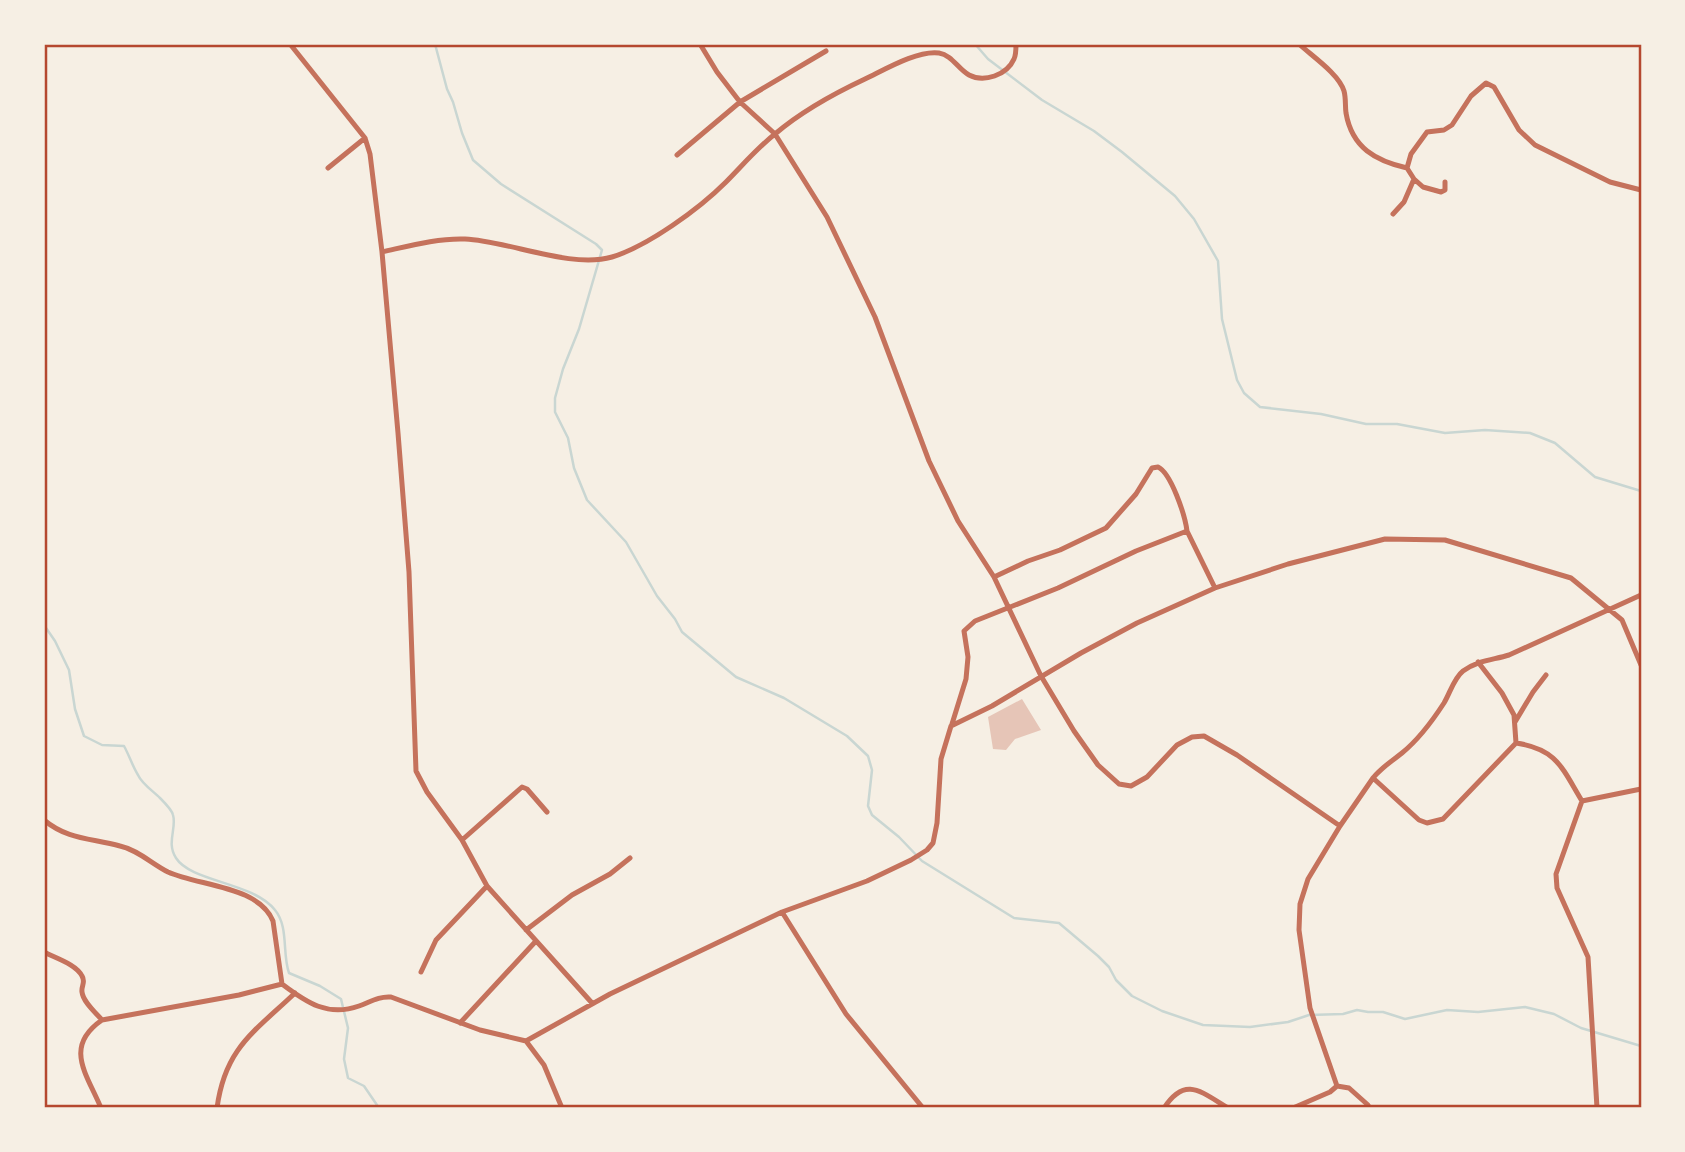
<svg xmlns="http://www.w3.org/2000/svg" width="1685" height="1152" viewBox="0 0 1685 1152" font-family="Lora,serif">
<rect width="100%" height="100%" fill="#f6efe4"/>
<g fill="none" stroke-linecap="round" stroke-linejoin="round">
<path stroke="#c9d6d2" stroke-width="2.5" d="M435,44L447,89L453,102L462,133L473,160L501,184L596,244L602,250L579,329L563,369L555,398V412L568,438L574,468L587,500L626,542L657,596L675,619L682,632L736,677L784,698L847,736L868,756L872,770L868,806L872,815L899,837L922,861L1014,918L1059,923L1098,956L1109,967L1116,980L1132,996L1162,1011L1203,1025L1250,1027L1288,1022L1309,1015L1343,1014L1357,1010L1368,1012H1383L1405,1019L1447,1010L1478,1012L1525,1007L1554,1014L1581,1028L1641,1046
M975,44L988,59L1042,100L1094,131L1122,152L1175,196L1194,219L1218,261L1222,319L1237,380L1244,393L1260,407L1321,414L1366,424H1397L1445,433L1485,430L1530,433L1555,443L1595,477L1641,491
M44,625L55,641L69,670L75,709L84,736L102,745L124,746C129,755 132,765 138,775C142,784 153,791 160,798C164,802 172,810 173,815C177,828 166,843 176,858C191,882 253,882 275,910C289,927 282,954 289,973L320,986L341,999L348,1028L344,1059L348,1078L364,1086L379,1108"/>
</g>
<path fill="#e6c5b7" d="M1022,699L1041,730L1015,739L1006,750L993,749L988,717Z"/>
<g fill="none" stroke-linecap="round" stroke-linejoin="round">
<path stroke="#c5725c" stroke-width="5" d="M290,44L365,138L370,154L382,252L398,433L409,572L416,771L427,792L462,840L487,886L592,1003
M700,44L717,72L740,102L775,134L827,217L875,317L929,461L958,521L994,577L1041,676L1074,731L1098,765L1119,784L1131,786L1147,777L1177,745L1192,737L1204,736L1237,755L1340,826L1373,778L1419,820L1427,823L1443,819L1516,743C1557,749 1562,768 1582,801L1641,789
M1299,44C1312,56 1339,74 1344,91C1346,98 1345,106 1346,113C1352,148 1376,161 1407,168
M677,155L740,102L826,51
M328,168L365,138
M1407,168L1411,154L1427,132L1444,130L1452,125L1471,96L1486,83L1494,87L1519,130L1535,145L1610,182L1641,190
M1414,179L1423,187L1441,192L1445,190V182
M1393,214L1404,202L1414,179L1407,168
M382,252C409,246 437,238 465,239C509,241 570,269 612,257C648,246 699,209 726,182C742,166 757,148 775,134C802,111 833,94 865,79C884,70 917,50 939,53C952,55 958,69 969,75C984,83 1007,75 1014,59C1016,55 1016,49 1016,44
M1187,531L1215,588
M1478,662L1502,693L1514,715L1516,743
M1515,722L1533,692L1546,675
M952,724L966,679L968,657L964,631L975,621L1058,588L1136,551L1187,531C1185,515 1171,473 1158,467L1152,468L1136,494L1106,528L1060,550L1028,561L994,577
M1373,778C1382,767 1392,761 1402,753C1418,740 1433,720 1444,703C1450,693 1454,678 1463,671C1478,660 1493,660 1509,655L1641,595
M1582,801L1556,874L1557,888L1588,957L1597,1108
M44,820C68,840 91,838 120,846C138,850 152,864 168,872C199,886 259,886 273,921L282,984C307,1003 328,1017 359,1006C370,1002 379,996 391,997L480,1030L526,1041L610,994L782,912L846,1014L923,1108
M462,840L522,787L527,789L547,812
M782,912L867,881L911,860L927,850L933,843L937,823L941,759L951,726L992,706L1081,653L1137,623L1215,588L1288,564L1385,539L1445,540L1571,578L1622,620L1641,665
M526,930L572,895L610,874L630,858
M44,952C55,958 76,964 82,976C86,982 81,986 82,992C83,1002 96,1013 102,1020
M421,972L436,940L487,886
M460,1023L536,941
M526,1041L544,1065L562,1108
M1337,1086L1349,1088L1368,1105
M101,1108C87,1074 63,1047 102,1020L239,995L282,984
M217,1108C225,1048 254,1032 295,993
M1164,1108C1185,1076 1200,1091 1228,1108
M1293,1108L1330,1092L1337,1086L1310,1008L1299,930L1300,904L1308,879L1340,826"/>
</g>
<rect width="1685" height="1152" fill="none" stroke="#f6efe4" stroke-width="91"/>
<rect x="46" y="46" width="1594" height="1060" fill="none" stroke="#b5482f" stroke-width="2.5"/>
</svg>
